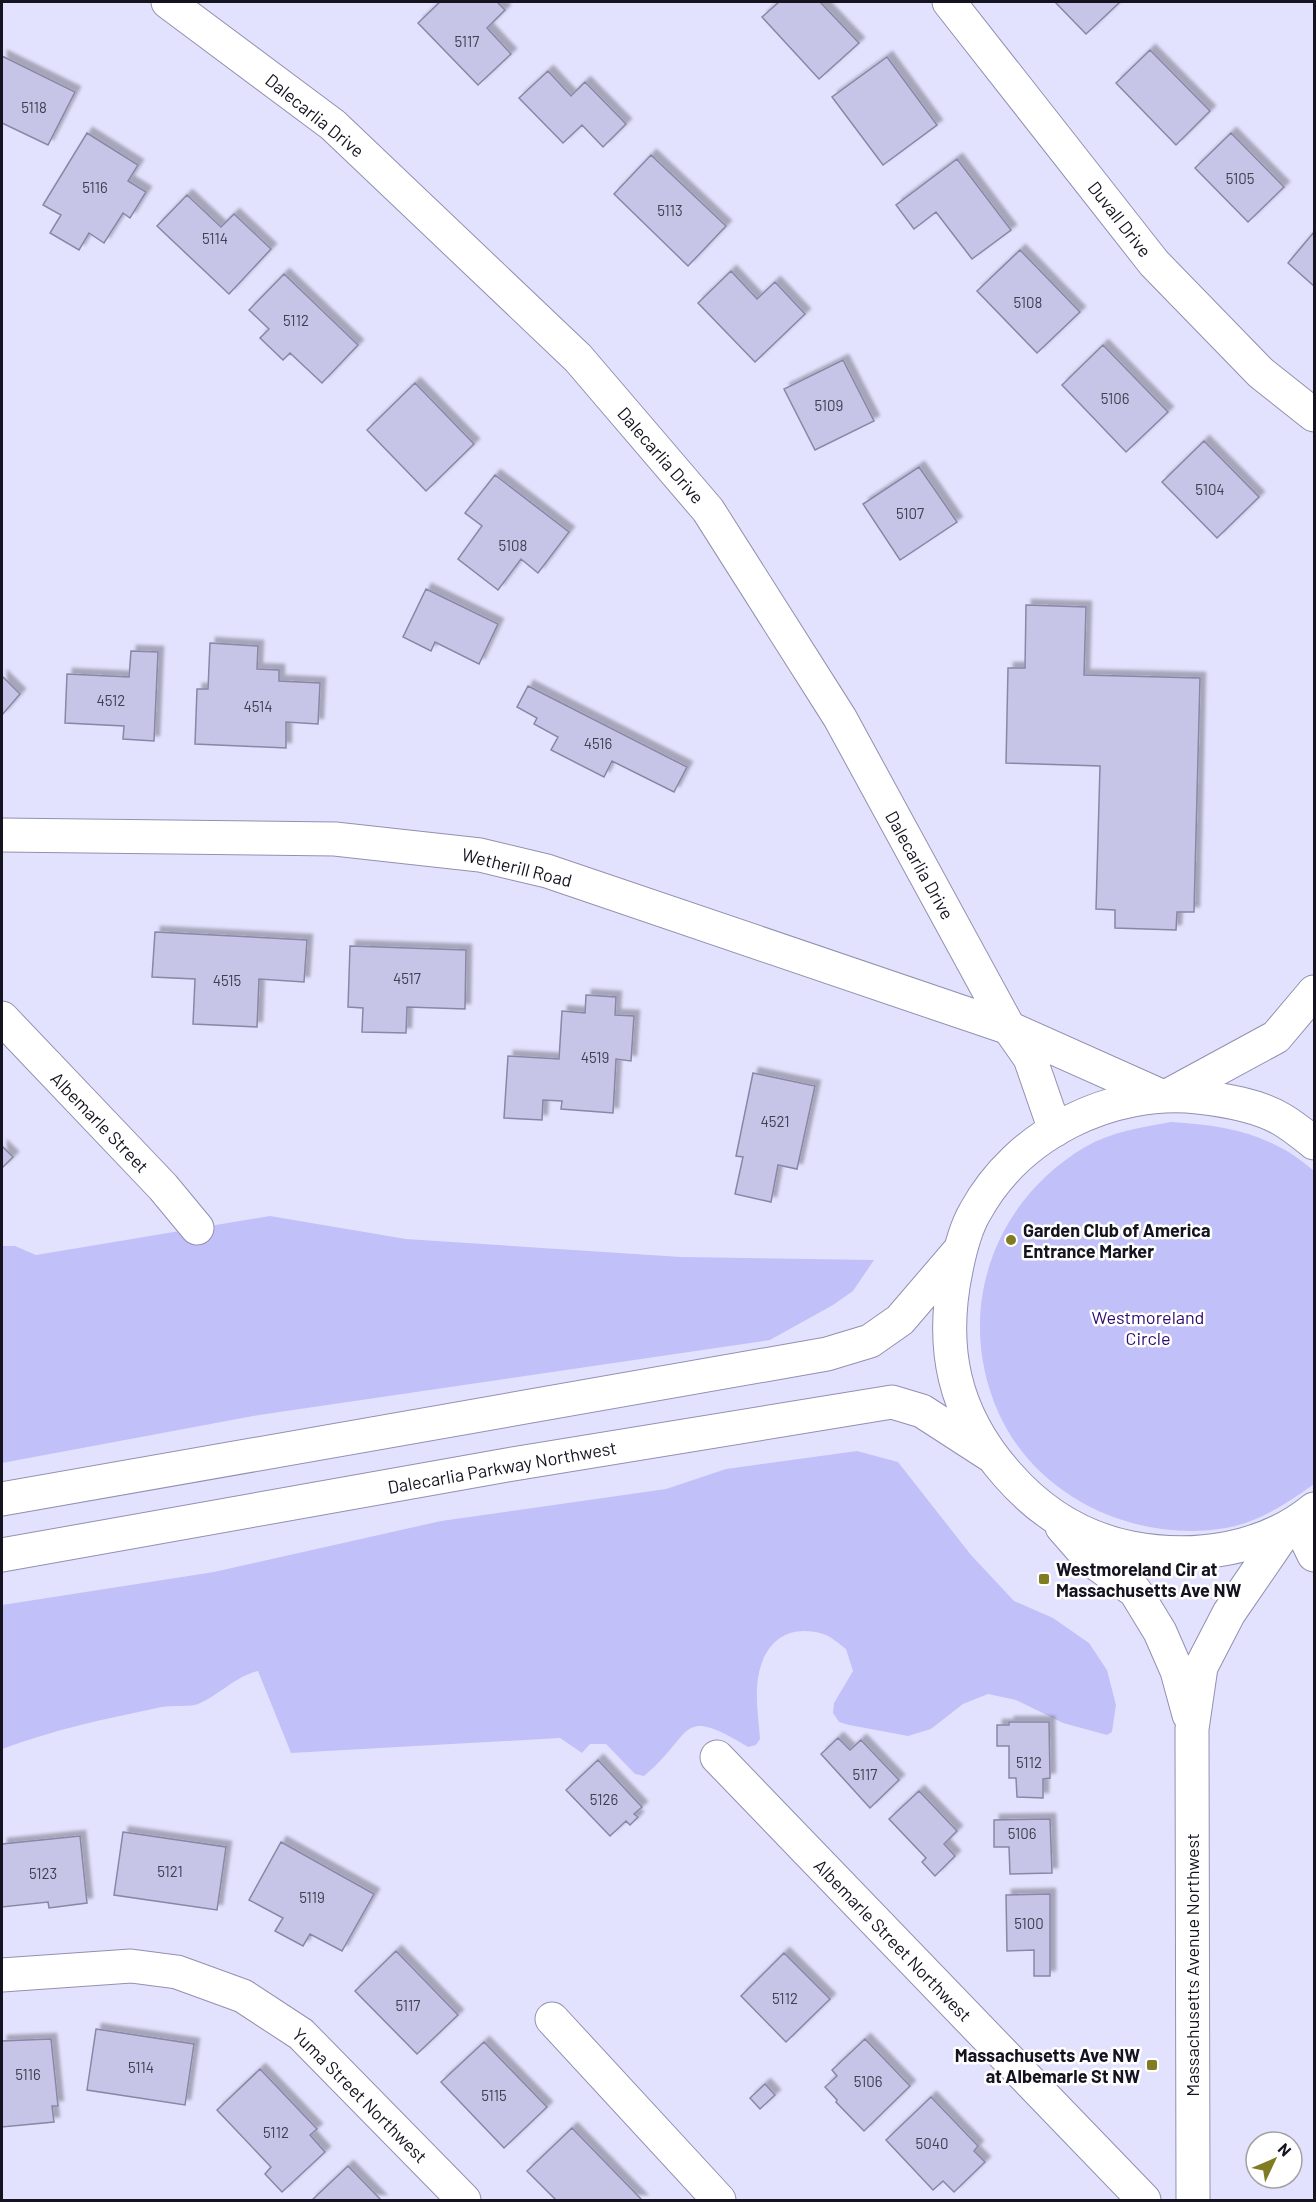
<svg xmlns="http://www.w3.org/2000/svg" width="1316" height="2202" viewBox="0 0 1316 2202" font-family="Barlow,sans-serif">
<defs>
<filter id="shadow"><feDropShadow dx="5.5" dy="-5.5" stdDeviation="1.5" flood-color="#0004"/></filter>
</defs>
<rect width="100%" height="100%" fill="#e3e2fe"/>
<path fill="#c2c0f9" d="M1171,1122C1226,1125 1272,1134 1314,1171V1484C1288,1503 1259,1522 1226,1528C1136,1543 1038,1499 999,1414C954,1314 991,1203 1085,1147C1111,1132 1142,1127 1171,1122Z
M270,1216L406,1239L681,1257L874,1260L853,1291L833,1305L770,1340L259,1415L2,1463V1246H15L36,1255Z
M857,1451L898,1462L971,1555L1014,1601L1053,1618L1089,1643L1107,1670L1116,1705L1112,1732L1107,1735L1063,1723L1016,1700L988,1694L963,1704L931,1729L908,1736L849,1725L839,1722L833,1713L834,1703L853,1671L846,1649C839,1644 831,1636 823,1634C782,1622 759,1649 757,1688C756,1704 759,1722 760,1739L756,1745L748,1747C677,1704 695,1734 644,1776L635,1774L606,1744H590L582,1753L560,1738L291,1753L258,1671C234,1677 220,1695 198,1704C192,1707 168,1705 157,1708C104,1719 53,1730 2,1749V1605L214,1572L441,1521L666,1489L726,1469Z"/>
<path fill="#c6c5e7" stroke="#8887a6" stroke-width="1.5" filter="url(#shadow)" d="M440,2H497L505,10L487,28L511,54L478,85L418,23Z
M779,2H820L859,43L819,79L762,17Z
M1055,2H1120L1086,34Z
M1150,50L1210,111L1176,145L1116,83Z
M2,56L75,92L48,145L2,123Z
M887,57L937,125L883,165L832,97Z
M548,71L571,96L585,82L626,124L603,147L582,125L563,143L519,98Z
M87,133L138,165L128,181L146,192L130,218L123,213L104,243L89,233L79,250L50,233L61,215L43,205Z
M1231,133L1284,187L1248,222L1195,168Z
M651,155L726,226L688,266L614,194Z
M957,159L1011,230L972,259L936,212L914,229L896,205Z
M187,195L221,227L234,214L271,249L229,294L157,226Z
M1314,232V286L1288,263Z
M1020,250L1080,312L1037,353L977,291Z
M731,271L757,299L775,282L805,314L755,362L698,303Z
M284,274L358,345L322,383L290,353L283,360L260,338L269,329L249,310Z
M1103,345L1168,412L1126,452L1062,385Z
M843,360L874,421L815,450L784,389Z
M415,383L474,444L426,491L367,430Z
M1204,441L1259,497L1217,538L1162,482Z
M919,467L957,522L900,560L863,504Z
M495,475L569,532L538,573L521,559L498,590L458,559L482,526L465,513Z
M426,589L498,624L479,664L435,642L431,651L403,637Z
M1026,605L1086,607L1084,675L1200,678L1194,912H1177L1176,930L1115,928V910L1096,909L1100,766L1006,763L1008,668H1025Z
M210,643L258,646L257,669L279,670V681L320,683L318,724L286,722V748L195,744L197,689H208Z
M131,651L158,652L154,741L123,739L124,726L65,723L67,674L129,677Z
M2,676L20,694L2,715Z
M528,686L687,767L674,792L612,761L604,777L551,750L558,737L534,724L537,718L517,707Z
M155,932L307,940L304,982L259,979L257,1027L193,1024L195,979L152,977Z
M350,946L466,950L465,1009L407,1007L406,1033L362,1032L363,1008L348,1007Z
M586,995L616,997L615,1015L634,1016L631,1061L616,1059L613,1113L561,1109L562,1101L543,1100L542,1120L504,1118L508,1056L559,1059L562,1011L585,1013Z
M753,1073L815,1086L797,1169L778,1165L771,1202L735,1194L743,1157L736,1156Z
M2,1146L13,1157L2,1168Z
M1009,1722H1049L1050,1778L1043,1779V1798L1017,1797L1016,1778H1009V1746H997V1725H1009Z
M838,1738L850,1750L861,1740L899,1780L870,1808L821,1754Z
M598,1760L642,1807L634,1814L638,1817L630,1825L626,1821L610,1836L566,1790Z
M919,1791L957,1831L944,1844L955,1856L935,1876L922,1862L926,1858L889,1819Z
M1050,1819L1052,1873L1010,1874L1009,1847H994V1820Z
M123,1832L226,1847L217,1910L114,1895Z
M80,1836L87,1903L49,1908L48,1902L2,1907V1844Z
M281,1842L374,1894L342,1951L310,1934L303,1946L275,1931L283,1918L249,1900Z
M1050,1894V1976H1034V1950L1007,1951L1006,1895Z
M396,1951L458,2015L417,2054L355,1991Z
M784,1953L830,1999L786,2042L741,1996Z
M96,2029L194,2044L185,2105L87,2090Z
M51,2039L58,2106H52L54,2122L2,2127V2041Z
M865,2039L910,2086L864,2131L836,2102L837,2100L825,2087L837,2076L832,2070Z
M484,2042L547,2107L504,2148L441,2082Z
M260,2069L317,2129L310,2135L325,2152L282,2192L265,2174L271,2167L217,2110Z
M765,2084L775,2095L760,2109L750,2098Z
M931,2097L978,2146L974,2151L985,2162L954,2192L943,2181L933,2190L886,2140Z
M572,2128L642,2200H556L527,2171Z
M348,2166L381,2200H312Z"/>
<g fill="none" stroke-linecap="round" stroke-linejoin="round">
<defs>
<path id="minor" d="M168,2L333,125L578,358L708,510L840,718L1009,1028L1030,1058L1055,1130
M949,2L1154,263L1261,373L1314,415
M2,835L335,839L480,855L547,871L1009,1028L1159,1095
M2,1018L163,1187L197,1228
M1298,1522L1314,1555
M717,1757L1144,2200
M2,1975L131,1966L177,1972L243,1996L301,2034L464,2200
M552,2019L719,2200"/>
<path id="major" d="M1171,1094L1276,1037L1314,992
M1314,1143C1304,1135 1293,1126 1281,1119C1257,1105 1225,1100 1198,1097C1111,1088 1018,1133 975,1212C965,1229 960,1250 956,1270C940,1347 953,1413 1007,1474C1039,1511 1081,1538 1131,1548C1194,1560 1264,1550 1314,1509
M2,1499L827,1354L870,1341L900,1320L960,1250
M1062,1527L1090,1559L1135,1591L1160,1632L1177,1671L1189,1715
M2,1555L507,1465L892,1402L922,1411L990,1455
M1193,2200L1192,1729L1201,1667L1229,1613L1288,1527"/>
</defs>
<use href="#minor" stroke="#9190b0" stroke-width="35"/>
<use href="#major" stroke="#9190b0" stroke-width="35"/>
<use href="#minor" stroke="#fff" stroke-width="33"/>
<use href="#major" stroke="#fff" stroke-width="33"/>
</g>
<g fill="#807c23" stroke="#fff" stroke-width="2">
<circle cx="1011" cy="1240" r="6"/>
<rect x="1038" y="1573" width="12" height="12" rx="3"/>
<rect x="1146" y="2059" width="12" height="12" rx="3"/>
</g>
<g text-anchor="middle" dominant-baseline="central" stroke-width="5" stroke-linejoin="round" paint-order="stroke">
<g font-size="15" fill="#404051">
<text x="467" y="41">5117</text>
<text x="34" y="107">5118</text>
<text x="1240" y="178">5105</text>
<text x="95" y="187">5116</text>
<text x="670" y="210">5113</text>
<text x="215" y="238">5114</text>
<text x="1028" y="302">5108</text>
<text x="296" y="320">5112</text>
<text x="1115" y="398">5106</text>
<text x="829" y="405">5109</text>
<text x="1210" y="489">5104</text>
<text x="910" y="513">5107</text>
<text x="513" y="545">5108</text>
<text x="111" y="700">4512</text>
<text x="258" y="706">4514</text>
<text x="598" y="743">4516</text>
<text x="407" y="978">4517</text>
<text x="227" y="980">4515</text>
<text x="595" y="1057">4519</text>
<text x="775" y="1121">4521</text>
<text x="1029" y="1762">5112</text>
<text x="865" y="1774">5117</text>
<text x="604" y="1799">5126</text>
<text x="1022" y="1833">5106</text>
<text x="170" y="1871">5121</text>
<text x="43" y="1873">5123</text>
<text x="312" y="1897">5119</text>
<text x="1029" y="1923">5100</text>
<text x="785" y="1998">5112</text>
<text x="408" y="2005">5117</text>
<text x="141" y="2067">5114</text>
<text x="28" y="2074">5116</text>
<text x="868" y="2081">5106</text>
<text x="494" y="2095">5115</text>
<text x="276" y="2132">5112</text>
<text x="932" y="2143">5040</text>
</g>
<g font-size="18" fill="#14131f" stroke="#fff">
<text transform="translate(315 115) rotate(39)">Dalecarlia Drive</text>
<text transform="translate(1120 219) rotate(52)">Duvall Drive</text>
<text transform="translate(661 455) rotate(49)">Dalecarlia Drive</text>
<text transform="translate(920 865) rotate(61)">Dalecarlia Drive</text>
<text transform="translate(517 867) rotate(14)">Wetherill Road</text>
<text transform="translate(100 1122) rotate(46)">Albemarle Street</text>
<text transform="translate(502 1467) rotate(-10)">Dalecarlia Parkway Northwest</text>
<text transform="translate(893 1940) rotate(46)">Albemarle Street Northwest</text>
<text transform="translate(1192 1965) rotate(-90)">Massachusetts Avenue Northwest</text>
<text transform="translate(360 2095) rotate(45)">Yuma Street Northwest</text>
</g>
<g font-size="18" font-weight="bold" fill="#14131f" stroke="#fff" text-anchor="start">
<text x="1023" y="1230">Garden Club of America<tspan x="1023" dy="21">Entrance Marker</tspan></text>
<text x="1056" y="1569">Westmoreland Cir at<tspan x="1056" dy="21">Massachusetts Ave NW</tspan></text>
<text x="1140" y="2055" text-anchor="end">Massachusetts Ave NW<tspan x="1140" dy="21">at Albemarle St NW</tspan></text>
</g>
<g font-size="18" fill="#2c0c70" stroke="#fff">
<text x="1148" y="1317">Westmoreland<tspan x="1148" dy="21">Circle</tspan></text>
</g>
</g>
<rect width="1316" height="2202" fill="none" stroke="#14131f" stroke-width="6"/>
<g transform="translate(1274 2160) rotate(46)"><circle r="28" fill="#ffffff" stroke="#a1a1a5" stroke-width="1.5"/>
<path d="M0-4.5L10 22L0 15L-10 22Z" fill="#807c23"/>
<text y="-9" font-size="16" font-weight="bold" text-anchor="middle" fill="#14131f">N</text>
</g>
</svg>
